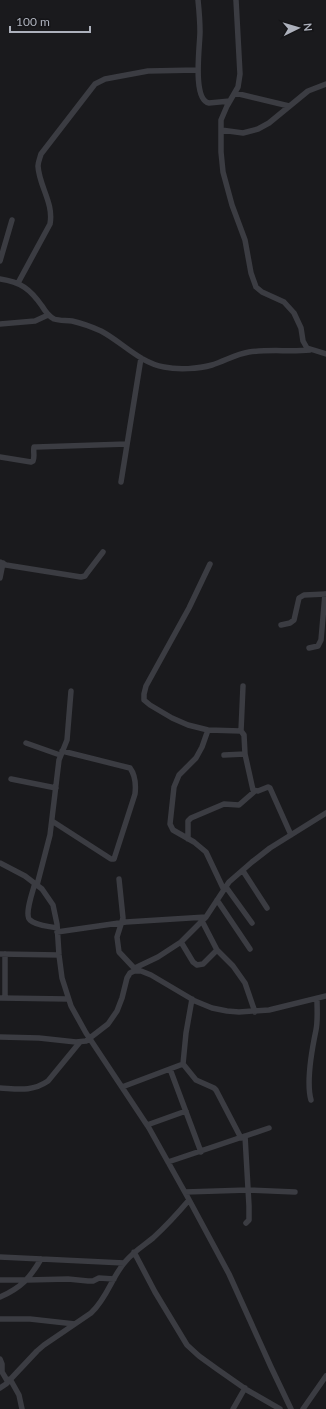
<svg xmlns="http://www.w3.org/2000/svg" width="326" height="1409" viewBox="0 0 326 1409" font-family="Lato,sans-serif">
<rect width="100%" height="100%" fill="#1a1a1d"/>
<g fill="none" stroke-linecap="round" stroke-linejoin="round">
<path stroke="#3b3c42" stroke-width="5.5" d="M198,0C199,10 200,21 200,32C200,45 192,100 209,103L230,101
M236,0L240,74L238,87L227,106L221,120V152L223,172L232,205L245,240L251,273L256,287L262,292L284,302L294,313L301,328L303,341L307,348L326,354
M235,93L289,106
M221,130L243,133L258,129L269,123L308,91L326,84
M0,261L12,220
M0,279C21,282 30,289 42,306C45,311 48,316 54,319C60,321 66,320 72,321C81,323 92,327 101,331C122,342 140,363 164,367C178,370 198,369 212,365C225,361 236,354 249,352C270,349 290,352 310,350
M18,283L50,224C54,203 39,186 38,166C38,162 40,158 41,154L95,84L105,79L148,71L198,70
M0,324L35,321L48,315
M0,457L31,462L33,461C35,457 33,452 34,447H36L127,444
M121,482L141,358
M0,562L6,565L81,577L85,576L87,573L103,552
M210,564L189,608L146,686L144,694V700L150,705L172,718L188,725L208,730L241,731L244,735L245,754L253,790L258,791L268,787L270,788L291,835
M0,578L3,563
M281,625L290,623L294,620L299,598L304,595L326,594
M309,648L318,646L321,640L325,594
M208,730L202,747L196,758L179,775L174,787L170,824L173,830L194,842L206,852L224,890
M241,731L243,686
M26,743L60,755
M224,755L245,754
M11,779L56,788
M52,821L111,859H114L135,794C136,785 136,776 130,768L62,751
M188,839V821L191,818L224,804L239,805L255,791
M0,863L25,876L42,889L53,905L57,924L59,955L62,978L71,1006L86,1033L149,1128L187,1196L229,1274L271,1367L291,1409
M243,871L267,908
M119,879L123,918L117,937L119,952L135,969
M35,883C33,891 24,915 30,920C36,926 49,926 57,928
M37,885L50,835L59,760L67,740L71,691
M226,887L252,923
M217,900L250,949
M202,921L217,950L233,966L245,983L255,1012
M57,932L126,922L206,917
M181,942L193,962L197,965L203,964L217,950
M0,954L59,955
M5,954V998
M134,971L137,967L158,957L181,942L206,917L229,882L252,862L270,848L326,813
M0,998L68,999
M0,1037L39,1038L76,1042L86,1041L108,1024L117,1011L122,998L127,978L130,973L134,971H141L151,975L195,1001L212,1008L227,1011L239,1012L269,1010L326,996
M183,1064L196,1080L214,1088L216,1090L241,1138
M170,1069L201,1152
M122,1087L183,1064L186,1033L192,999
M0,1088C18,1089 32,1092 48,1081L80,1042
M311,1100C306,1082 312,1049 316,1030C318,1020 317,1009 317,999
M147,1125L186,1111
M245,1136L249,1206V1220L246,1223
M168,1162L269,1128
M185,1192L248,1190L295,1192
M134,1252L155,1292L187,1345L199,1356L217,1369L247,1390L280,1409
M0,1257L124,1263
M0,1280H27L68,1279L88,1281H93L99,1278L114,1279
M0,1297C21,1288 30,1278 41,1259
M0,1319H30L75,1324
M0,1359L2,1364V1372L8,1382
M10,1379L19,1395L22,1409
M0,1388L6,1384L37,1351L44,1345L91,1313C108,1297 111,1278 125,1262C133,1252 143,1246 153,1238C166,1226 178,1213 189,1200
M233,1409L245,1388
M303,1409L326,1376"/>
</g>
<g transform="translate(298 28) rotate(85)" stroke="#151518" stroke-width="3" paint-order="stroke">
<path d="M0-3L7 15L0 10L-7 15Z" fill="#adb1bc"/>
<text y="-6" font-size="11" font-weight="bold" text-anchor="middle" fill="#adb1bc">N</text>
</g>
<path d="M10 26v6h80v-6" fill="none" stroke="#adb1bc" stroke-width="2"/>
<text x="16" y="26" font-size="12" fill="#adb1bc" stroke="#151518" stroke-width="3" paint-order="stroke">100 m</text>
</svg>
